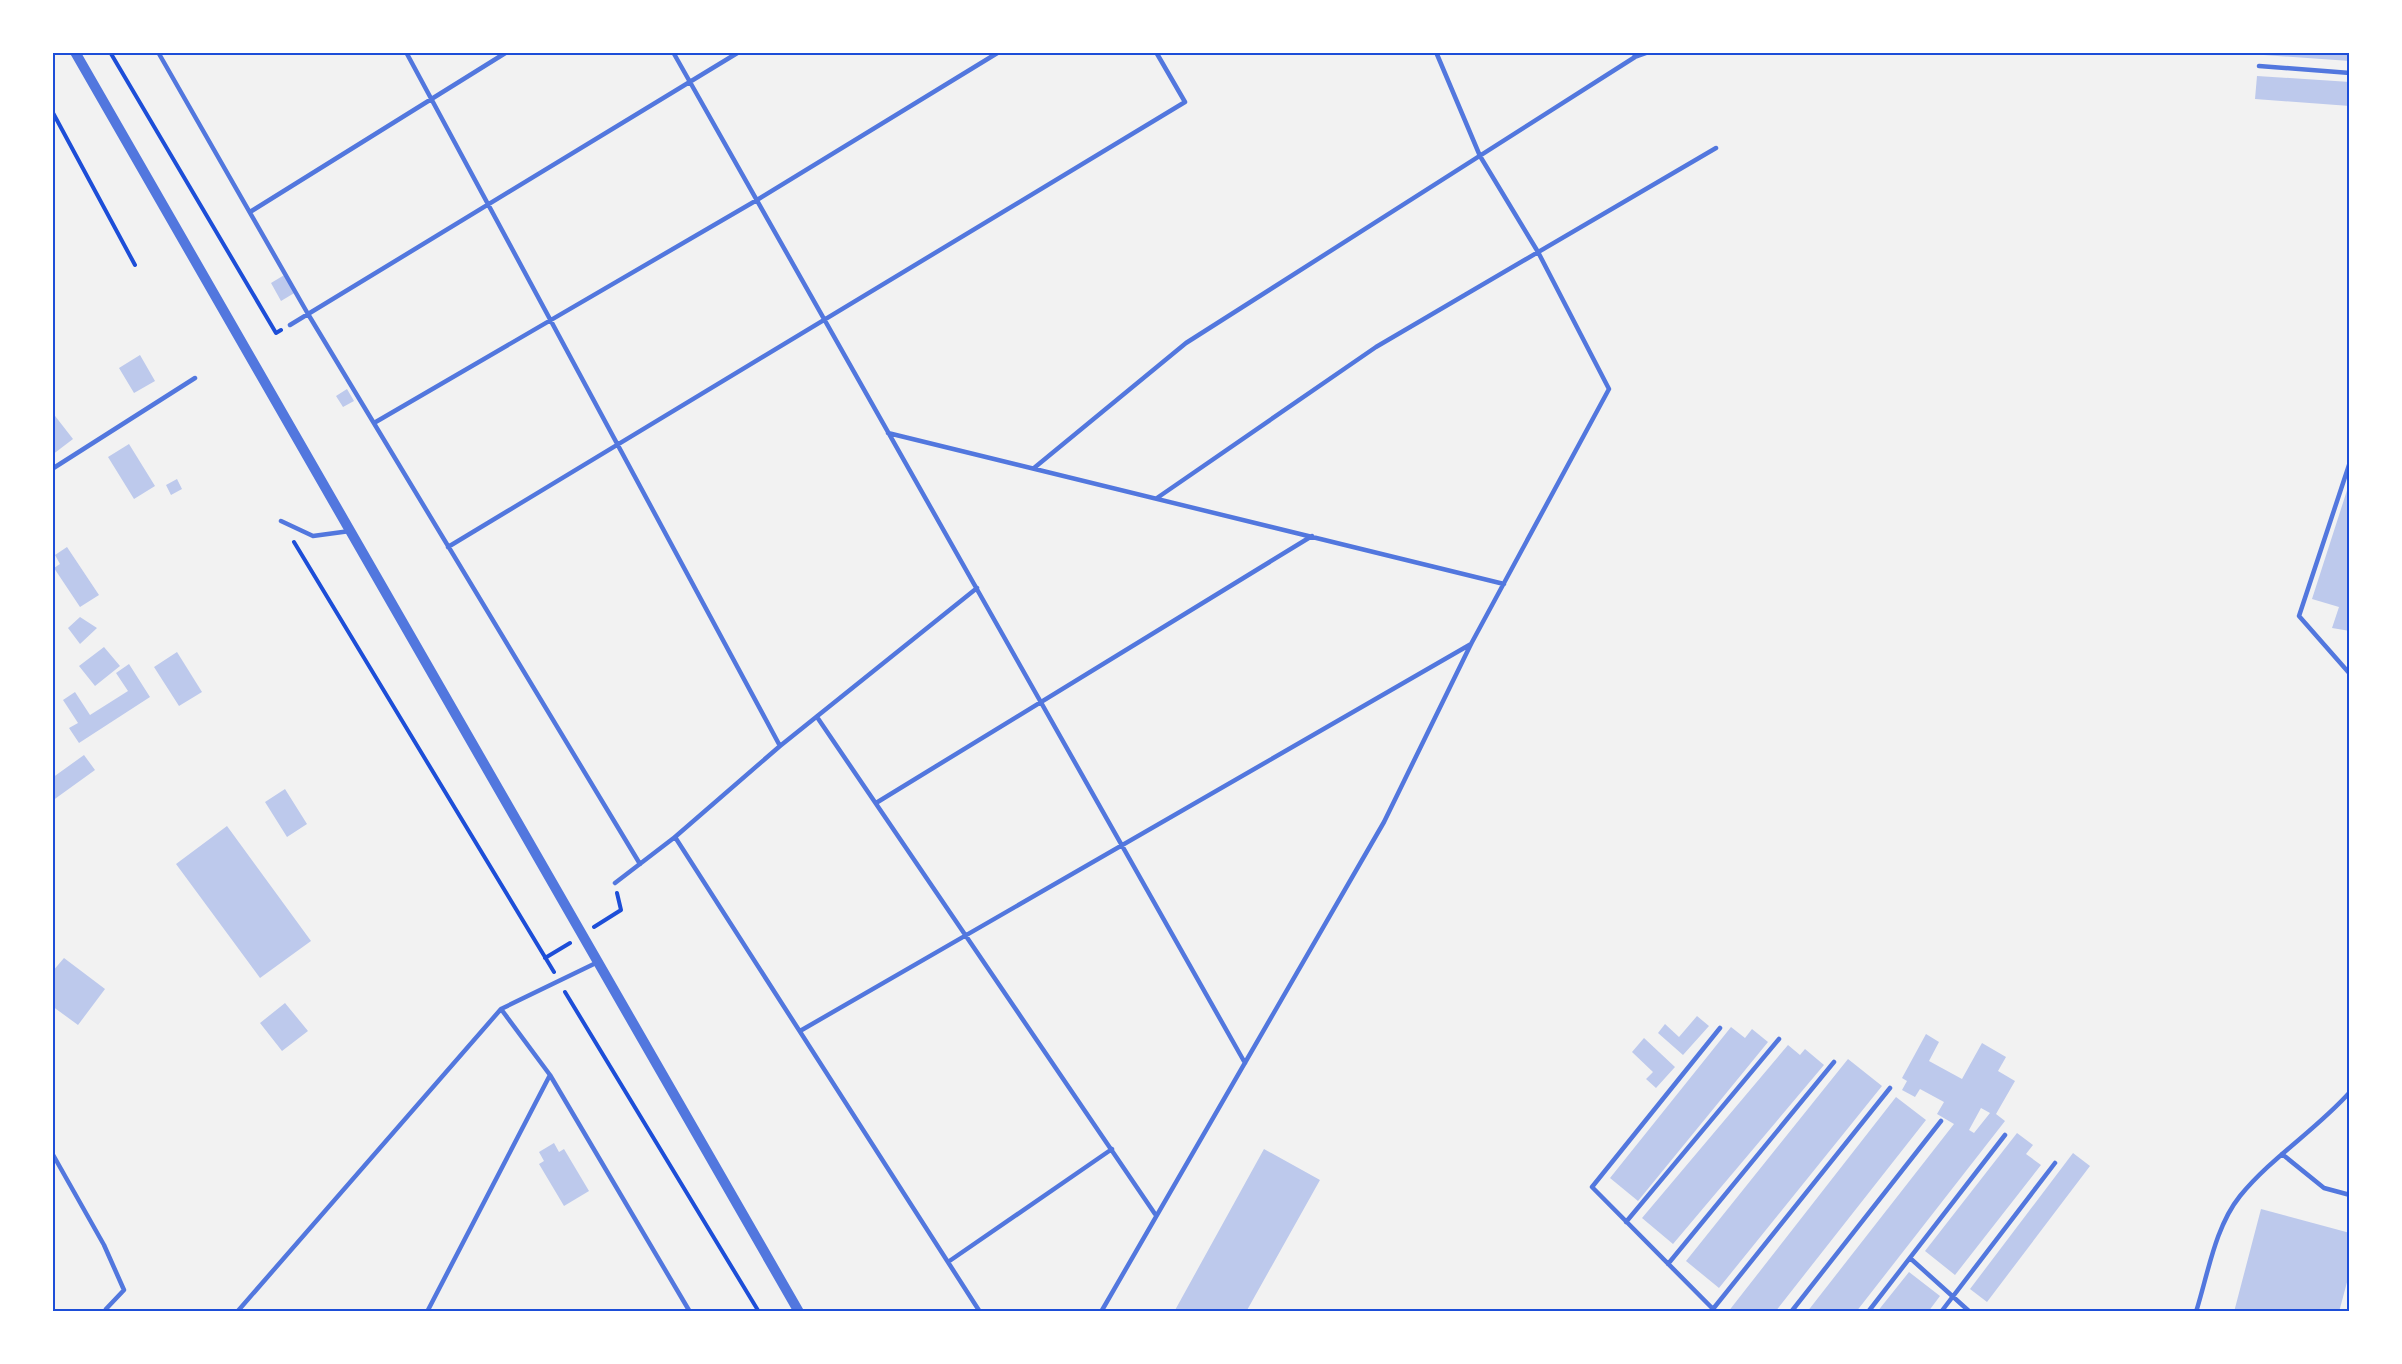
<svg xmlns="http://www.w3.org/2000/svg" width="2402" height="1364" viewBox="0 0 2402 1364" font-family="'Crimson Pro',serif">
<rect width="100%" height="100%" fill="#f2f2f2"/>
<path fill="#bdc9ec" fill-rule="evenodd" d="M2250,52H2350V61L2250,54Z
M2257,76L2350,82V106L2255,99Z
M286,274L296,292L281,301L271,283Z
M140,355L155,381L134,393L119,368Z
M347,389L354,401L343,407L336,396Z
M52,412L73,439L52,455Z
M129,444L155,486L134,499L108,457Z
M177,479L182,489L171,495L166,485Z
M2350,481V631L2332,628L2339,607L2312,599Z
M67,547L99,595L80,607L54,568L60,564L55,555Z
M80,617L97,628L80,644L68,628Z
M104,647L120,666L95,686L79,666Z
M177,652L202,692L179,706L154,667Z
M129,664L150,697L79,743L69,728L78,723L63,700L75,692L90,715L128,691L116,673Z
M84,755L95,770L52,801V778Z
M285,789L307,824L287,837L265,802Z
M227,826L311,941L260,978L176,864Z
M64,958L105,989L78,1025L52,1006V972Z
M285,1003L308,1031L282,1051L260,1023Z
M1697,1016L1709,1026L1683,1055L1658,1033L1665,1024L1679,1037Z
M1731,1027L1745,1038L1752,1029L1768,1042L1638,1201L1610,1178Z
M1926,1034L1939,1042L1929,1061L1962,1079L1982,1043L2006,1057L1998,1071L2015,1081L1996,1114L2005,1121L1856,1312H1807L1954,1124L1937,1114L1944,1102L1920,1089L1915,1097L1902,1090L1907,1081L1902,1078ZM1981,1108L1990,1113L1974,1133L1969,1130Z
M1644,1038L1675,1067L1656,1088L1646,1079L1653,1072L1632,1052Z
M1788,1045L1800,1055L1805,1049L1824,1065L1673,1244L1642,1218Z
M1848,1059L1882,1086L1719,1288L1686,1261Z
M1896,1097L1926,1120L1775,1312H1728Z
M2017,1133L2033,1145L2026,1154L2041,1165L1955,1275L1925,1251Z
M554,1143L559,1152L564,1149L589,1191L564,1206L539,1164L544,1161L539,1152Z
M1264,1149L1320,1180L1246,1312H1174Z
M2073,1153L2090,1166L1987,1302L1970,1289Z
M2261,1209L2350,1233V1271L2339,1312H2234Z
M1909,1272L1940,1296L1928,1312H1877Z"/>
<g fill="none" stroke-linecap="round" stroke-linejoin="round">
<path stroke="#1d4ed8" stroke-width="4" d="M110,52L276,333L281,330
M52,111L135,265
M294,542L554,972
M594,927L621,910L617,893
M545,958L570,943
M565,992L759,1312"/>
<path stroke="#5277de" stroke-width="4.5" d="M158,52L308,314L640,864
M406,52L780,746
M673,52L1245,1063
M1635,57L1649,52
M2259,66L2350,73
M250,212L507,52
M290,325L739,52
M374,423L757,200L999,52
M888,433L1504,584
M2350,462L2299,616L2350,674
M1034,468L1186,343L1635,57L1634,52
M52,469L195,378
M1157,498L1376,347L1716,148
M281,521L313,536L350,531
M448,547L1185,102L1156,52
M817,717L1155,1214
M876,803L1312,536
M675,837L980,1312
M615,883L675,837L780,746L977,588
M501,1009L550,1075L690,1312
M800,1031L1471,644
M52,1153L104,1245L124,1290L106,1309L109,1312
M2282,1154L2324,1188L2350,1195
M1626,1222L1779,1039
M1910,1258L1970,1312
M948,1262L1112,1149
M1668,1264L1834,1062
M1713,1309L1890,1088
M237,1312L501,1009L598,962
M427,1312L550,1075
M1101,1312L1384,822L1471,644L1609,389L1538,252L1480,156L1436,52
M1716,1312L1592,1187L1720,1028
M1791,1312L1941,1121
M1868,1312L2005,1135
M1941,1312L2055,1163
M2196,1312C2208,1274 2215,1227 2240,1196C2272,1157 2316,1130 2350,1092"/>
<path stroke="#5277de" stroke-width="10" d="M75,52L799,1312"/>
</g>
<rect width="2402" height="1364" fill="none" stroke="#ffffff" stroke-width="108"/>
<rect x="54" y="54" width="2294" height="1256" fill="none" stroke="#1d4ed8" stroke-width="2"/>
</svg>
